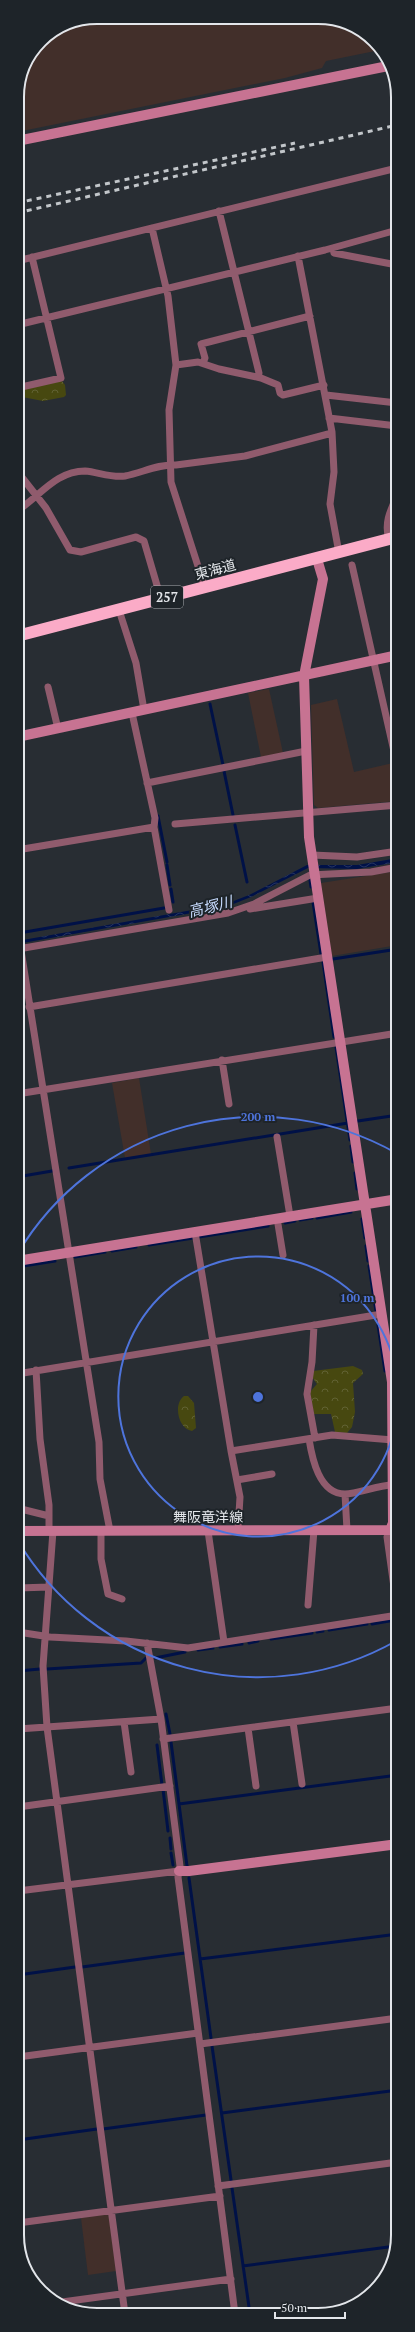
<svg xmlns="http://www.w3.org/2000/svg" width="415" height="2332" viewBox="0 0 415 2332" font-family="'PT Serif','Noto Sans JP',serif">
<defs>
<pattern id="forest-crowns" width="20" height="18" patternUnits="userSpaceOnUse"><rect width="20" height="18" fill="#474810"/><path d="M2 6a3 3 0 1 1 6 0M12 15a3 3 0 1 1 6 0" fill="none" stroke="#616233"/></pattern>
<pattern id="water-waves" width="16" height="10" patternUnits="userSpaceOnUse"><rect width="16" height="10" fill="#001147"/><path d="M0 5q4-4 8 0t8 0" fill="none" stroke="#253462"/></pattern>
</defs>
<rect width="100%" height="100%" fill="#282d33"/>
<path fill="#422f2a" d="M97,17L338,20L378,44L380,50L326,61L322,68L285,78L17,132V92L25,62L41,40L67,23Z
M269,689L283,753L261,757L248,693Z
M337,699L354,772L393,763L398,785L397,801L318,808L314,805L311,705Z
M398,871V945L332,956L321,883Z
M139,1078L151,1154L125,1158L112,1083Z
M106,2214L109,2216L116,2271L88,2275L81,2218Z"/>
<path fill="url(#forest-crowns)" d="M62,381L65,385L66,395L64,397L43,401L17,396V391Z
M353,1366L362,1370L363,1374L353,1383L355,1412L352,1427L347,1433L335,1432L331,1414H314L310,1392L317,1384L312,1377L313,1371Z
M184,1396H188L194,1403L196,1428L192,1431C178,1429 173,1404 184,1396Z"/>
<path fill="url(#water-waves)" d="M398,858V862L357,869L308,868L251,897L226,907L17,944V941L226,904L249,895L307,865H357Z"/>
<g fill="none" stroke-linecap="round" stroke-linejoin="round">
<path stroke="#001147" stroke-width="3" d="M210,704L223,765
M224,771L233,815
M158,816L167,862
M235,825L247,882
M167,865L170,885
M310,880L311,887
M171,889L173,902
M313,902L321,954
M25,932L164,908
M333,959L398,949
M323,962L334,1037
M17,1010L23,1009
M336,1047L350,1140
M358,1121L398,1115
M351,1146L353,1162
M69,1168L348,1123
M355,1173L357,1189
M17,1177L52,1171
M317,1218L351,1212
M362,1219L365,1238
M300,1220L312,1218
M285,1223L295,1221
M199,1237L268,1226
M149,1245L193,1238
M366,1246L368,1261
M112,1251L136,1247
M75,1257L105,1252
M369,1266L376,1311
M17,1267L55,1261
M378,1325L385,1371
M372,1624L395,1620L398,1641
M329,1630L367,1624
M317,1632L323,1631
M271,1639L312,1633
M249,1643L258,1641
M220,1647L242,1644
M198,1650L213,1648
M155,1658L185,1652
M47,1669L141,1663L146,1658
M18,1671L40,1669
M166,1714L170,1734
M171,1742L187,1866
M157,1745L162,1785
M163,1789L168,1831
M179,1804L398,1775
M170,1838L171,1849
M171,1853L173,1865
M189,1878L211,2038
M200,1959L398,1934
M82,1967L185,1953
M18,1975L75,1967
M212,2046L231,2180
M222,2113L398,2090
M103,2129L206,2115
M18,2140L97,2129
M232,2188L250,2314
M243,2266L396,2246"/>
<path stroke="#905b6d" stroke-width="7" d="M219,211L259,373L258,377
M152,228L168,296L176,365L169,410L171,482L205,588
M333,248L334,253L397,265
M298,256L332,432L334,472L330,504L339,553
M17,261L397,168
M17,325L325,250L397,230
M203,363L205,358L201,344L310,316
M176,365L198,362L219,369L261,378L278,385L280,393L283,395L324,385
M17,388L61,378L32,257
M326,395L397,403
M329,418L397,426
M17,471L46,508L70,550L81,552L136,537L144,541L161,599
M17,511C40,496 56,471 85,471C98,472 111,478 125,476C142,473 157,464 176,465L245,456L332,433
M389,540C384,523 390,511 397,496
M352,565L398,769
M119,610L136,663L144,710
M48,687L58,729
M132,713L155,818L154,827
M147,783L306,751
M175,824L398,805
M17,850L154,827L169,910
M312,855L357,857L398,851
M250,909L318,898
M17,925L99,1442L100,1479L110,1531
M18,949L228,913L254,904L310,875L371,872L398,867
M29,1007L327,957
M222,1060L229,1104
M17,1094L398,1033
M277,1137L290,1216
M17,1151L21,1173
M277,1218L283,1255
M195,1232L231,1451L240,1497L238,1530
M314,1325L312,1362L307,1394L315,1438
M386,1339L398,1337
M36,1370L40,1439L49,1505V1531
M17,1374L382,1314
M309,1439C312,1458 319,1494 345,1494C358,1494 377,1485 393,1485
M231,1451L332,1435L393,1440
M237,1480L272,1474
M345,1494L347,1530
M17,1508L49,1516
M390,1530L387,1537L398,1616
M53,1531L43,1666L47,1727L125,2314
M101,1531V1559L108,1594L122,1599
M208,1531L224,1642
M18,1588L49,1587
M308,1605L314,1530
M18,1632L50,1637L126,1641L188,1648L398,1615
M147,1643L161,1719L180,1866L178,1877L235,2314
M124,1722L131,1772
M293,1722L302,1784
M248,1728L256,1786
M18,1729L161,1719
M163,1739L398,1708
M18,1807L170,1786
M18,1891L179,1871
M200,2044L398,2018
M18,2057L198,2033
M218,2186L398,2162
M18,2223L220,2196
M62,2302L231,2279"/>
<path stroke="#c77392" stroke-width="10" d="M17,141L388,66
M317,559L323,579L304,676L309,837L392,1382L393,1523L390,1530
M17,737L398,655
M17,1261L398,1199
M17,1531L396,1530
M179,1871H189L398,1844"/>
<path stroke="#fbabc7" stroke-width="12" d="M17,636L397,537"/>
<path stroke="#c2c6ca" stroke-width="3" stroke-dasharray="5 5" stroke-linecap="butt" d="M17,203L295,143
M17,213L397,125"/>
</g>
<g fill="none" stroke="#4e74dc" stroke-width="2">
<path d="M398 1406A140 140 0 1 1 398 1387"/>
<path d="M396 1641A280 280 0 0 1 18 1541M18 1253A280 280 0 0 1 396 1153"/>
</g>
<g text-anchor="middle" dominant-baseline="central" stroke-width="4" stroke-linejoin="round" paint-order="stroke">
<rect fill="#1e2429" stroke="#a8acb0" stroke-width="1" x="151" y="586" width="32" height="22" rx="3"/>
<g font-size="13" font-weight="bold" fill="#e3e6ea">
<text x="167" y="597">257</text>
</g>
<g font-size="14" fill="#e3e6ea" stroke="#1e2429">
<text transform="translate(215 569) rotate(-15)">東海道</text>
<text x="208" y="1516">舞阪竜洋線</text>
</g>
<g font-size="15" font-style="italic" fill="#c7dbff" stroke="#1e2429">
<text transform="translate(210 906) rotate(-14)">高塚川</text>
</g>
</g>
<path d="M0 0H415V2332H0ZM97 24H318A73 73 0 0 1 391 97V2235A73 73 0 0 1 318 2308H97A73 73 0 0 1 24 2235V97A73 73 0 0 1 97 24Z" fill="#1e2429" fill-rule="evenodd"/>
<path fill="none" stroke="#e3e6ea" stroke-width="2" d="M97 24H318A73 73 0 0 1 391 97V2235A73 73 0 0 1 318 2308H97A73 73 0 0 1 24 2235V97A73 73 0 0 1 97 24Z"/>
<circle cx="258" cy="1397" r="6" fill="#4e74dc" stroke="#1e2429" stroke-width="2"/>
<g font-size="12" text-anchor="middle" font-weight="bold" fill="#4e74dc" stroke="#1e2429" stroke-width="4" stroke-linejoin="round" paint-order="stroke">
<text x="258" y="1121">200 m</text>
<text x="357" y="1302">100 m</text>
</g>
<path d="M275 2312v6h70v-6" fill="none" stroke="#e3e6ea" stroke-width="2"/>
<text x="281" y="2312" font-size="12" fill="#e3e6ea" stroke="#1e2429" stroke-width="3" paint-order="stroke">50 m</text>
</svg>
